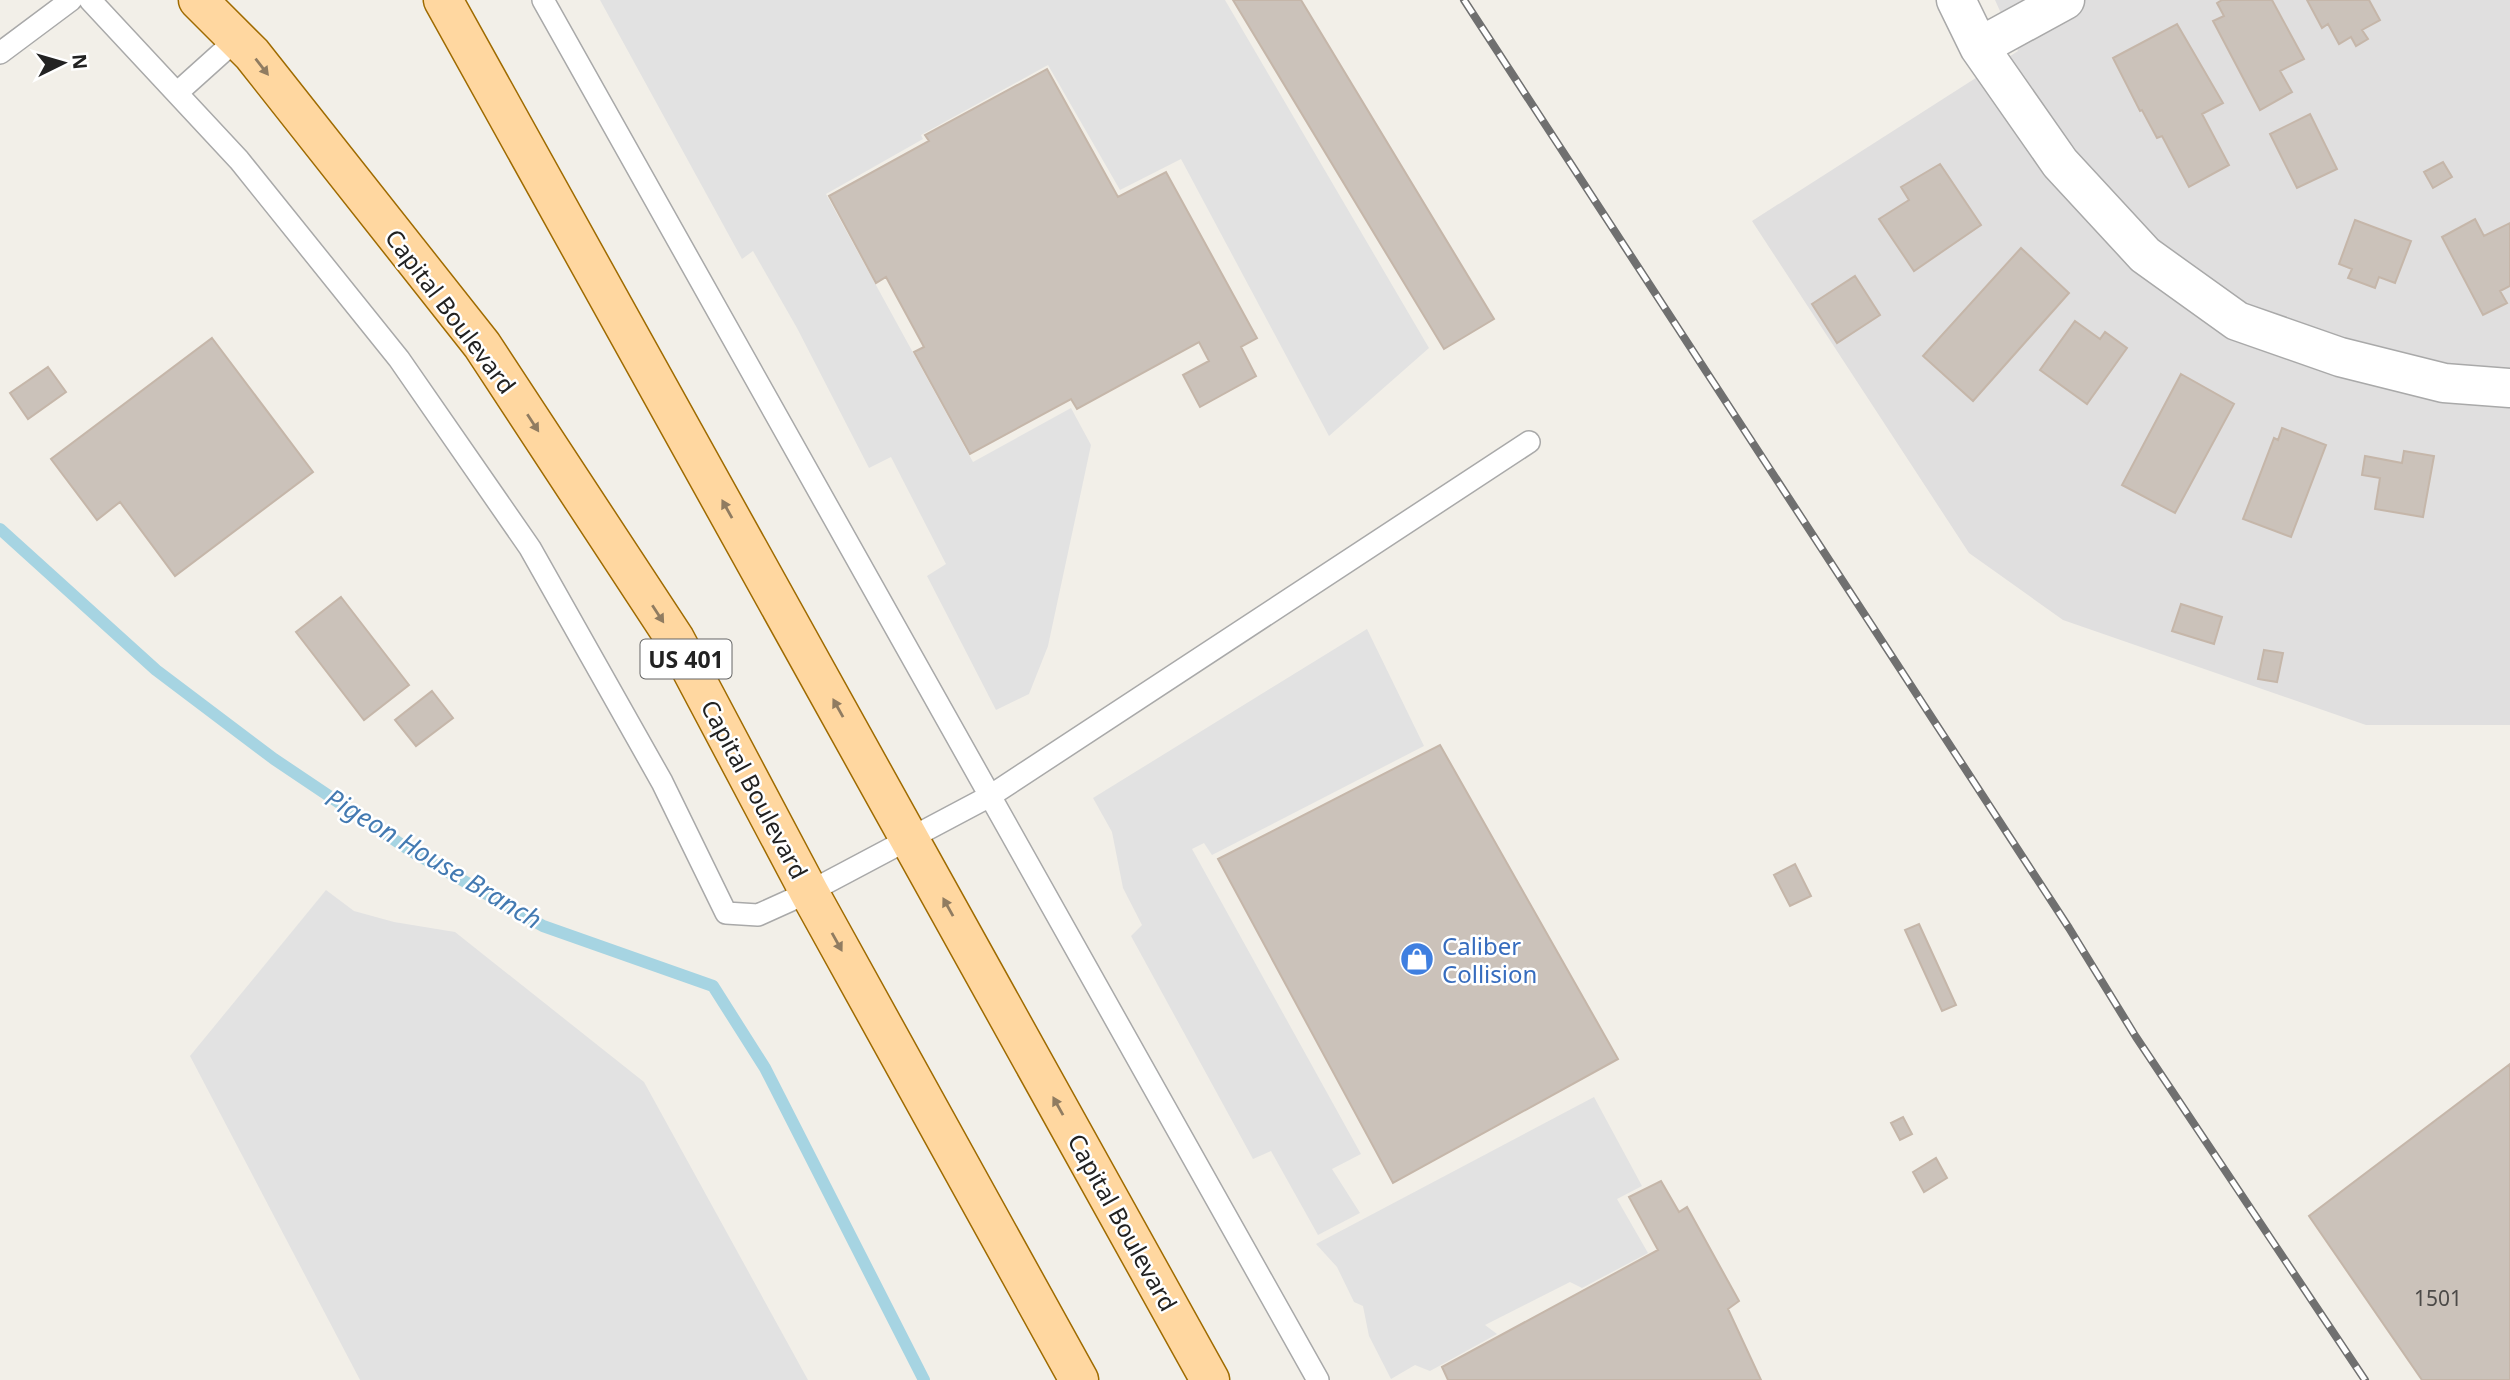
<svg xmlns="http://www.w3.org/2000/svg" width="2510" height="1380" font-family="'Noto Sans',sans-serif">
  <rect width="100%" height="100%" fill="#f2efe8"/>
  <path fill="#e0dfdf" d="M 1995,0 L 2510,0 L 2510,725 L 2366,725 L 2063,620 L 1969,553 L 1752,221 L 2018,51 Z"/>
  <path fill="#e2e2e2" d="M 600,0 L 1225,0 L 1429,348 L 1329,436 L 1181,159 L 1120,190 L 1048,65 L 921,135 L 923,139 L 826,194 L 973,462 L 1071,408 L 1091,445 L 1048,646 L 1029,694 L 996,710 L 927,576 L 946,564 L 891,457 L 869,468 L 797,328 L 753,251 L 742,259 Z
    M 1367,629 L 1424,746 L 1212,855 L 1204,843 L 1192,849 L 1361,1154 L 1332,1169 L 1360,1213 L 1318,1235 L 1271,1151 L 1253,1159 L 1131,936 L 1142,925 L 1123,888 L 1112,832 L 1093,798 Z
    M 326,890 L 354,911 L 394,922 L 455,932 L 644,1082 L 808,1380 L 360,1380 L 190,1056 Z
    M 1594,1097 L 1642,1186 L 1617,1199 L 1648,1253 L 1582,1288 L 1570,1282 L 1485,1325 L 1497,1334 L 1430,1371 L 1415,1365 L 1391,1379 L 1369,1336 L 1363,1306 L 1354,1302 L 1337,1267 L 1316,1244 Z"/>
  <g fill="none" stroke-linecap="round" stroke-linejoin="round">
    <path stroke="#a6d4e2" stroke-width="12" d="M 0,529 L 156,670 L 274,759 L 411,851 L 543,926 L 713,986 L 765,1068 L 924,1380"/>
  </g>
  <path fill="#cbc2ba" stroke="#c5b6a9" stroke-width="2" d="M 1233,0 L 1301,0 L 1494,319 L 1444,349 Z
    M 2222,0 L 2272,0 L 2304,59 L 2280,71 L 2292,92 L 2260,110 L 2213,21 L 2224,16 L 2217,3 Z
    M 2307,0 L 2369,0 L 2380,20 L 2362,30 L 2368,39 L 2356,46 L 2351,37 L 2339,44 L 2328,24 L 2322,28 Z
    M 2177,24 L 2223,103 L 2202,114 L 2229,165 L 2189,187 L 2162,136 L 2157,138 L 2142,110 L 2140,111 L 2113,58 Z
    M 1047,69 L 1118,197 L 1166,172 L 1257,338 L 1241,347 L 1256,376 L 1200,407 L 1183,375 L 1209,361 L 1199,342 L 1077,409 L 1071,399 L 970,454 L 914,352 L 924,347 L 886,277 L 876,283 L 829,196 L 929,141 L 925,135 Z
    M 2310,114 L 2337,169 L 2297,188 L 2270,134 Z
    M 2443,162 L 2452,177 L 2433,188 L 2424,172 Z
    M 1940,164 L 1981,225 L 1914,271 L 1879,219 L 1909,200 L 1901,187 Z
    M 2475,219 L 2484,236 L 2510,223 L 2510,286 L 2500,291 L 2507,303 L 2483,315 L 2442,237 Z
    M 2355,220 L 2411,241 L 2395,283 L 2379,277 L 2375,288 L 2348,278 L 2352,269 L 2339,264 Z
    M 2021,248 L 2069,293 L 1973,401 L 1923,356 Z
    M 1855,276 L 1880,315 L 1837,343 L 1812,304 Z
    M 2075,321 L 2100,339 L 2105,332 L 2127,348 L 2087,404 L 2040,370 Z
    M 212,338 L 313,472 L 175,576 L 120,502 L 97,520 L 51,459 Z
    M 48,367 L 66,392 L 28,419 L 10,393 Z
    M 2181,374 L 2234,404 L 2175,513 L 2122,485 Z
    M 2282,428 L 2326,445 L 2291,537 L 2243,519 L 2274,438 L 2278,440 Z
    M 2404,451 L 2434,456 L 2423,517 L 2375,509 L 2380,478 L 2362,475 L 2365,456 L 2402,463 Z
    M 341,597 L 409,685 L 364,720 L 296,632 Z
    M 2181,604 L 2222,617 L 2214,644 L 2172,631 Z
    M 2264,650 L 2283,653 L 2277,682 L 2258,679 Z
    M 432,691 L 453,718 L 416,746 L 395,720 Z
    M 1440,745 L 1618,1059 L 1393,1183 L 1218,859 Z
    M 1795,864 L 1811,896 L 1790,906 L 1774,875 Z
    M 1919,924 L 1956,1005 L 1942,1011 L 1905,930 Z
    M 2510,1064 L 2510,1380 L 2422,1380 L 2309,1216 Z
    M 1903,1117 L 1912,1134 L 1900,1140 L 1891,1123 Z
    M 1936,1158 L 1947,1178 L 1924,1192 L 1913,1172 Z
    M 1661,1181 L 1679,1212 L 1687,1207 L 1739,1301 L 1728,1309 L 1761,1380 L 1448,1380 L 1442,1367 L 1658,1250 L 1629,1197 Z"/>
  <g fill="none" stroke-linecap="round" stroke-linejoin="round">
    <g stroke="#a9a9a9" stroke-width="24">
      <path id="service" d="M 90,0 L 239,160 L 399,359 L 530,548 L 662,782 L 726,913 L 758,915 L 809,892 L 990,796 L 1529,442
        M 543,0 L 1318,1380
        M 0,53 L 71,0
        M 178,92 L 237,39"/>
    </g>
    <g stroke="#a9a9a9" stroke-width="41">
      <path id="minor" d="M 1956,0 L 1979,47 L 2060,163 L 2145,255 L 2237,321 L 2340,357 L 2444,383 L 2510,388
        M 1979,47 L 2065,0"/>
    </g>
    <g stroke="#9f6b00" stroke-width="41">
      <path id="primary" d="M 198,0 L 252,54 L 482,345 L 675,639 L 809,892 L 1079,1380
        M 443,0 L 1210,1380"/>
    </g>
    <use href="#service" stroke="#fff" stroke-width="21"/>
    <use href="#minor" stroke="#fff" stroke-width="38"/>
    <use href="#primary" stroke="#ffd7a0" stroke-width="38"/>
    <g stroke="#707070" stroke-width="8">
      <path id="rail" d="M 1464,0 L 2069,928 L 2136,1037 L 2365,1380"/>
    </g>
    <use href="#rail" stroke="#fff" stroke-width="5" stroke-dasharray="16" stroke-linecap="butt"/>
  </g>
  <defs><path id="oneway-solid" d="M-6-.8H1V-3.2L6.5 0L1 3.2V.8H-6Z" transform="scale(1.75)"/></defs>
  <g fill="#907c61">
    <use href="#oneway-solid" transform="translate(262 67) rotate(52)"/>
    <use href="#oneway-solid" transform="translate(533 423) rotate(57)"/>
    <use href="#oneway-solid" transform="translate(727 509) rotate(-119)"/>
    <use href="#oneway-solid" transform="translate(658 614) rotate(57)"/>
    <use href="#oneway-solid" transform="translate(838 708) rotate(-119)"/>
    <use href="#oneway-solid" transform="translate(948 907) rotate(-119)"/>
    <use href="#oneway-solid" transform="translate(837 942) rotate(61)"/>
    <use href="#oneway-solid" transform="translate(1058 1106) rotate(-119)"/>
  </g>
  <defs>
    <g id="shop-disc" transform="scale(1.75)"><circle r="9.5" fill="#3f7fe0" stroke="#fff"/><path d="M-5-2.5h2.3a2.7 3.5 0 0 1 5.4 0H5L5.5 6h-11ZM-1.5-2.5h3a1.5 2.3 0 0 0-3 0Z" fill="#fff"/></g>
  </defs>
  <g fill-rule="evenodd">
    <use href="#shop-disc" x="1417" y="959"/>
  </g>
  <g text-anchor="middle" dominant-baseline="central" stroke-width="5" stroke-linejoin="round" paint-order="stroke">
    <g font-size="21" fill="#4c4a48">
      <text x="2438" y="1298">1501</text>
    </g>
    <rect fill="#fff" stroke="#646464" stroke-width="2" x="640.5" y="639.5" width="91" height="39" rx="5"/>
    <g font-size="23" font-weight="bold" fill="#222">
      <text x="686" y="659">US 401</text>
    </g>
    <g font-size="24" fill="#222" stroke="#fff">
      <text transform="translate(451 311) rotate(53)">Capital Boulevard</text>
      <text transform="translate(755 789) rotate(62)">Capital Boulevard</text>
      <text transform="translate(1123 1222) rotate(61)">Capital Boulevard</text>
    </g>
    <g font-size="24" fill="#366cbe" stroke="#fff" text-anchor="start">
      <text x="1442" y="945">Caliber<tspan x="1442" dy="28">Collision</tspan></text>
    </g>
    <g font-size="26" font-style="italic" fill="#437ab2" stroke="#fff">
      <text transform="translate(434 858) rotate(31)">Pigeon House Branch</text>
    </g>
  </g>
  <g transform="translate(63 63) rotate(85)" stroke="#ffffff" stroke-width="5" paint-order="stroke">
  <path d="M0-5L12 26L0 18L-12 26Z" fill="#222222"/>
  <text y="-10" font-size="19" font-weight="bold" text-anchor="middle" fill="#222222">N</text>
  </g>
</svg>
